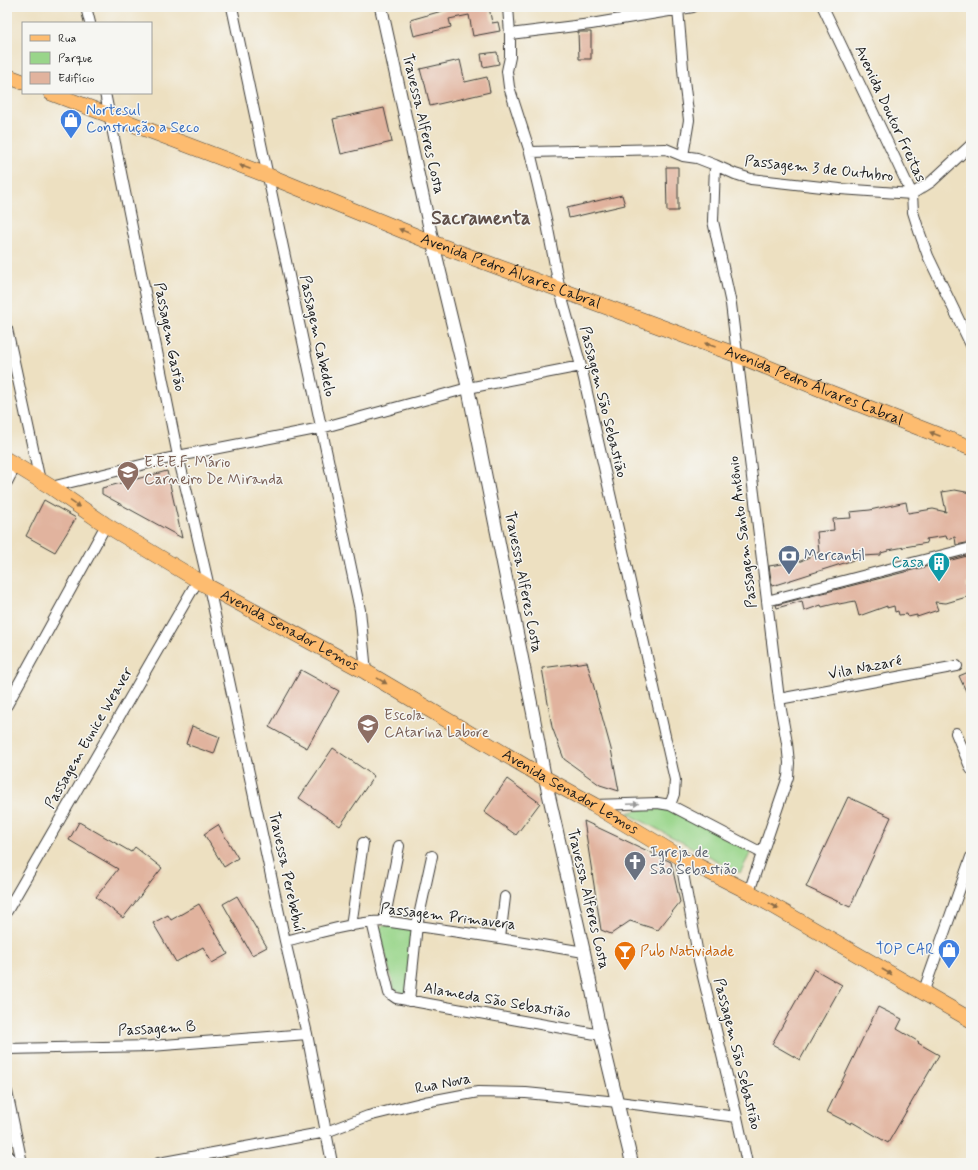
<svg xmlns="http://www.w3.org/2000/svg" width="978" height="1170" font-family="Mynerve,sans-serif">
  <rect width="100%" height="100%" fill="#f6f6f2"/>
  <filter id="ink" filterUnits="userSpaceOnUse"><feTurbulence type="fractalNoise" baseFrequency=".025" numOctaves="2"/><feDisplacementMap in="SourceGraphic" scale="8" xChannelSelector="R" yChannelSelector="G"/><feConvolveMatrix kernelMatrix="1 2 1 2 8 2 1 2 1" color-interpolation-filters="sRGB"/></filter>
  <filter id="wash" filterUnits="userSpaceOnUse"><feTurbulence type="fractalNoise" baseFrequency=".012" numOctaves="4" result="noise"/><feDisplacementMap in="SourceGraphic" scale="16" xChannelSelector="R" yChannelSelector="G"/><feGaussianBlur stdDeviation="0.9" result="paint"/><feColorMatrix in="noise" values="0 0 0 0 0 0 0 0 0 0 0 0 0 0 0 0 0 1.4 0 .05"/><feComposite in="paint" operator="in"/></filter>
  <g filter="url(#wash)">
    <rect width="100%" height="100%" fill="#ede0c1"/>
    <path fill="#99d58a" stroke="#5a7853" d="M 651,807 L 668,810 L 692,820 L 751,852 L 740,873 L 627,813 Z
      M 383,925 L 413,929 L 408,998 L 394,988 L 379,929 Z"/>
    <g id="blocks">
      <path fill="#e1b39e" d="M 456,7 L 489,7 L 492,23 L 498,22 L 500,31 L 473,36 L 469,15 L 449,19 L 451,27 L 414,36 L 410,20 Z
        M 578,32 L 591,32 L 591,59 L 579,59 Z
        M 497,52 L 499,64 L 483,67 L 481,54 Z
        M 460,60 L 465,82 L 487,77 L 490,92 L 430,106 L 424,80 L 423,80 L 420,69 Z
        M 384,108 L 392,142 L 341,154 L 333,119 Z
        M 666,167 L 678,167 L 678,211 L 667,211 Z
        M 622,195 L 625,205 L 569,218 L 567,208 Z
        M 167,471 L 182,538 L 102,494 L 102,488 Z
        M 955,490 L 971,493 L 971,542 L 956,545 L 955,537 L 947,539 L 946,536 L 926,539 L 927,543 L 888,550 L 888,551 L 881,553 L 881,555 L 862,556 L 863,557 L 772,586 L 769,566 L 801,561 L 819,552 L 817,532 L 834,530 L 833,519 L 851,518 L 850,512 L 870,510 L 906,502 L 908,513 L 933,509 L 946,512 L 942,492 Z
        M 44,500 L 76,518 L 55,552 L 26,536 Z
        M 971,555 L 971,583 L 966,584 L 970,596 L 946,603 L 935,602 L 938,610 L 917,617 L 917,615 L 908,617 L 907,614 L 899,615 L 898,611 L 895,612 L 894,606 L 887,608 L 887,606 L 859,616 L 855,601 L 839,604 L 838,603 L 822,607 L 821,605 L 804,611 L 802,601 L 777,608 L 776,605 Z
        M 587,662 L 611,749 L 619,791 L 600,785 L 564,759 L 552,727 L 542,668 Z
        M 301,670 L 339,691 L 307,748 L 269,727 Z
        M 971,671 L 971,702 L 959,676 Z
        M 192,726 L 220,737 L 214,754 L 186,744 Z
        M 333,748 L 374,776 L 340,826 L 299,798 Z
        M 507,779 L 540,803 L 516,835 L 484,812 Z
        M 848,797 L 891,817 L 850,907 L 806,887 Z
        M 584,821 L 671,862 L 680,902 L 658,930 L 630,921 L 611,934 L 601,930 Z
        M 79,822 L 131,852 L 135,847 L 162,868 L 123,918 L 96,897 L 118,869 L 69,840 Z
        M 218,825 L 238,858 L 224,867 L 204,834 Z
        M 237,896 L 267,947 L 252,955 L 223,904 Z
        M 199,904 L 228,954 L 212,963 L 203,947 L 176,962 L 153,923 L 168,915 L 171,920 Z
        M 814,969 L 842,985 L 800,1060 L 772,1044 Z
        M 878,1007 L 902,1019 L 897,1029 L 919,1042 L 918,1043 L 939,1055 L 888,1143 L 852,1122 L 851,1124 L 827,1112 Z"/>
    </g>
  </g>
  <g filter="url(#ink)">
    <use href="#blocks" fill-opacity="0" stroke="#3b3935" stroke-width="1"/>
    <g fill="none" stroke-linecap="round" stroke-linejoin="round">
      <g stroke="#3b3935" stroke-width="12">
        <path id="minor" d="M 86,7 L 90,23
          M 232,7 L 360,610 L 366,672
          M 508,7 L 510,34 L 510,57 L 507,71 L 509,87 L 530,152 L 546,219 L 560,291 L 581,366 L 675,780 L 674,794 L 670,805
          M 823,7 L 912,194 L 913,212 L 919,231 L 928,256 L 971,345
          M 678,9 L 684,80 L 689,120 L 683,156
          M 510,34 L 591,24 L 693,7
          M 105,93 L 178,456 L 192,513 L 209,587 L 285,941 L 307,1034 L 332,1163
          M 530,152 L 666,149 L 683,156 L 697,158 L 715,165 L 735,174 L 751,179 L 840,189 L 912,194 L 931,182 L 971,145
          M 715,165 L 713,221 L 731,304 L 767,601 L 779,699 L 787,743 L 789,763 L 788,777 L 749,892
          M 7,329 L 40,481
          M 7,482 L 16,465
          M 51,487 L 178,456 L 321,428 L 468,388 L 581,366
          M 767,601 L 908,564 L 971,548
          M 779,699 L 957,666
          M 7,705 L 106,525
          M 956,733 L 971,769
          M 594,805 L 658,803 L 670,805 L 762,853
          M 680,857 L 699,960 L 737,1117 L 747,1163
          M 7,911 L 198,580
          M 384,921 L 399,846
          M 372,922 L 389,993 L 396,998 L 601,1035
          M 351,926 L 363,843
          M 500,938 L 505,897
          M 285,941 C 318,933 351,923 384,921 L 500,938 L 584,952
          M 923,993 L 971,857
          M 409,1001 L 417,925 L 432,856
          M 7,1049 L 151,1046 L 307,1034
          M 7,1092 L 22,1163
          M 7,1154 L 14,1163
          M 159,1163 L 326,1132 L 368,1116 L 425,1102 L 478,1092 L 526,1093 L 618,1102 L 737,1117"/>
      </g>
      <g stroke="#3b3935" stroke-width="14">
        <path id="tertiary" d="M 381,7 L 433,243 L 468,388 L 533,713 L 545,778 L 584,952 L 601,1035 L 632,1163"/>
      </g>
      <g stroke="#3b3935" stroke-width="16">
        <g id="primary">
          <path d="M 7,76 L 23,82"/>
          <path id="s1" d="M 51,93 L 269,176 L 433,243 L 737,355 L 823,390 L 971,448"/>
          <path id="s2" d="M 7,460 L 51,487 L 106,525 L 209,587 L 366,672 L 545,778 L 594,805 L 680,857 L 749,892 L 971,1020"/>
        </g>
      </g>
      <use href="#minor" stroke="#fff" stroke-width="10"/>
      <use href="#tertiary" stroke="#fff" stroke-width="12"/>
      <use href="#primary" stroke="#fdbc70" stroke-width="15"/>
    </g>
    <defs><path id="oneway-solid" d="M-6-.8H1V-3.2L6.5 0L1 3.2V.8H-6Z"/></defs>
    <g fill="#8c6c46">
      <use href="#oneway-solid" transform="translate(245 167) rotate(-159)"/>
      <use href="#oneway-solid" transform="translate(404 231) rotate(-158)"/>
      <use href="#oneway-solid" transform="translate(710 345) rotate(-160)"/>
      <use href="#oneway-solid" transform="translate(935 434) rotate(-159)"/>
      <use href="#oneway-solid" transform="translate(75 504) rotate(34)"/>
      <use href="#oneway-solid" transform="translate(382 681) rotate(31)"/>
      <use href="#oneway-solid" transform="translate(774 906) rotate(30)"/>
      <use href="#oneway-solid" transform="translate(887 972) rotate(30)"/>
    </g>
    <use fill="#999" href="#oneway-solid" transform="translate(633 804) rotate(-2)"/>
  </g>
  <defs>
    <g id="shop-pin" transform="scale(1.15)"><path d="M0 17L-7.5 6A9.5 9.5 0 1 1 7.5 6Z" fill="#3f7fe0" stroke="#f6f6f2"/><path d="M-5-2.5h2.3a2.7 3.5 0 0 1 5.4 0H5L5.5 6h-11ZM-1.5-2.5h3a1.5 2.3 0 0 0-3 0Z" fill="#fff"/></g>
    <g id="school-pin" transform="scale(1.15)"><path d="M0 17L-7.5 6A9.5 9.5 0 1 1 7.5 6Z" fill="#8d6e63" stroke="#f6f6f2"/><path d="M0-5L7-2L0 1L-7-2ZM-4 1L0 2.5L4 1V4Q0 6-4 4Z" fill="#fff"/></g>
    <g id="bank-pin" transform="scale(1.15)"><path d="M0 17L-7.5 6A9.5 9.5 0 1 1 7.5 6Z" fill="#5c6f8a" stroke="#f6f6f2"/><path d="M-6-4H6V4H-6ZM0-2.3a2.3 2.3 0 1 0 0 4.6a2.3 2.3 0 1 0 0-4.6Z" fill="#fff"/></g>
    <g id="building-pin" transform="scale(1.15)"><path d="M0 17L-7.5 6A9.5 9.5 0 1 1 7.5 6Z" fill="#0f9aa8" stroke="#f6f6f2"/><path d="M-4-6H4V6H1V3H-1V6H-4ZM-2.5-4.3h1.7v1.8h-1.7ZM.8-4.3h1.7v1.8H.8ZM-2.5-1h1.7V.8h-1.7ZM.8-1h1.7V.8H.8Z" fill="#fff"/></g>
    <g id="church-pin" transform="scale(1.15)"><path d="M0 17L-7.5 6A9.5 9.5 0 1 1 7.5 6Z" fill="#6b7280" stroke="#f6f6f2"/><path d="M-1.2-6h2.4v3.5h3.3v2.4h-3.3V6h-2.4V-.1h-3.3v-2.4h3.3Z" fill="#fff"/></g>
    <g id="bar-pin" transform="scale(1.15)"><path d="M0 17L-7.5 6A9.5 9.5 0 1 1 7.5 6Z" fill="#e8710a" stroke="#f6f6f2"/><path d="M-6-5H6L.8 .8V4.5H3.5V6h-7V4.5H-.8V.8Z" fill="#fff"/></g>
  </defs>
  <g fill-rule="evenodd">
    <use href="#shop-pin" x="71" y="120"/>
    <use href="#school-pin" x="128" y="472"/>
    <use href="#bank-pin" x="789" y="556"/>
    <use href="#building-pin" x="939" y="563"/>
    <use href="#school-pin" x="368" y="725"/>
    <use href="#church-pin" x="635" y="862"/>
    <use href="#shop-pin" x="949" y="950"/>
    <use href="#bar-pin" x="625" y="952"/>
  </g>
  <g text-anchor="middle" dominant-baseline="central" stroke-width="3" stroke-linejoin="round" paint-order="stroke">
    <g font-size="15" fill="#366cbe" stroke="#f6f6f2" text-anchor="start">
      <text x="86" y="111">Nortesul<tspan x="86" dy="17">Construção a Seco</tspan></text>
      <text x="934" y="950" text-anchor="end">TOP CAR</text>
    </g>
    <g font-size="15" fill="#1c1c1c" stroke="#f6f6f2">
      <text transform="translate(890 114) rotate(65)">Avenida Doutor Freitas</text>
      <text transform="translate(423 124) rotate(77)">Travessa Alferes Costa</text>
      <text transform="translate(819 169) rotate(6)">Passagem 3 de Outubro</text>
      <text stroke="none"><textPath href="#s1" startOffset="493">Avenida Pedro Álvares Cabral</textPath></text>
      <text transform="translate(317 336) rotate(78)">Passagem Cabedelo</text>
      <text transform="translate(169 337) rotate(79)">Passagem Gastão</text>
      <text stroke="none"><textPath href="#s1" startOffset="817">Avenida Pedro Álvares Cabral</textPath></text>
      <text transform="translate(603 402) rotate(76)">Passagem São Sebastião</text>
      <text transform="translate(743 532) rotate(-97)">Passagem Santo Antônio</text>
      <text transform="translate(523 582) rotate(79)">Travessa Alferes Costa</text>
      <text stroke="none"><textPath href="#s2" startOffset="330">Avenida Senador Lemos</textPath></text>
      <text transform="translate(865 668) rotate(-11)">Vila Nazaré</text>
      <text transform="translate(89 738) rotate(-60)">Passagem Eunice Weaver</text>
      <text stroke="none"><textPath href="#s2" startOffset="654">Avenida Senador Lemos</textPath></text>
      <text transform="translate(286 872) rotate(78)">Travessa Perebebuí</text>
      <text transform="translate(588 899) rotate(77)">Travessa Alferes Costa</text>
      <text transform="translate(448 917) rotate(7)">Passagem Primavera</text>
      <text transform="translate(497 1001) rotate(10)">Alameda São Sebastião</text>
      <text transform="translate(157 1029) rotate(-3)">Passagem B</text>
      <text transform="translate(737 1054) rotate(76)">Passagem São Sebastião</text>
      <text transform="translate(443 1084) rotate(-11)">Rua Nova</text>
    </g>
    <g font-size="15" fill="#785e54" stroke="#f6f6f2" text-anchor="start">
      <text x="144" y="463">E.E.E.F. Mário<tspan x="144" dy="17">Carneiro De Miranda</tspan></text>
      <text x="384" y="716">Escola<tspan x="384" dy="17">CAtarina Labore</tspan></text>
    </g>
    <g font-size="15" fill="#4e5e75" stroke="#f6f6f2" text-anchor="start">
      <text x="804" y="556">Mercantil</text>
    </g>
    <g font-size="15" fill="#0d838f" stroke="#f6f6f2" text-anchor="end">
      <text x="924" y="563">Casa</text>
    </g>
    <g font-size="15" fill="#5b616d" stroke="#f6f6f2" text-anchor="start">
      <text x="650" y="853">Igreja de<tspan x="650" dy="17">São Sebastião</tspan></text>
    </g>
    <g font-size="15" fill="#c56008" stroke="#f6f6f2" text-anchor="start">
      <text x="640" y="952">Pub Natividade</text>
    </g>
    <g font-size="19" font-weight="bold" fill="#61514a" stroke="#f6f6f2">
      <text x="481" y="218">Sacramenta</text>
    </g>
  </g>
  <rect width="978" height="1170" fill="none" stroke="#f6f6f2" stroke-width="24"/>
  <rect x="22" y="22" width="130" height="72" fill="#f6f6f2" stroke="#9f9f9c"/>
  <rect x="30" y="35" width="20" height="6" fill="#fdbc70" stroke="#9f9f9c"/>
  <text x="58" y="42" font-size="12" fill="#1c1c1c">Rua</text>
  <rect x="30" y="52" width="20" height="12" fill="#99d58a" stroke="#9f9f9c"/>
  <text x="58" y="62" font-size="12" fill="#1c1c1c">Parque</text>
  <rect x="30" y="72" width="20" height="12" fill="#e1b39e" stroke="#9f9f9c"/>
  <text x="58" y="82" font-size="12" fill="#1c1c1c">Edifício</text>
</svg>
